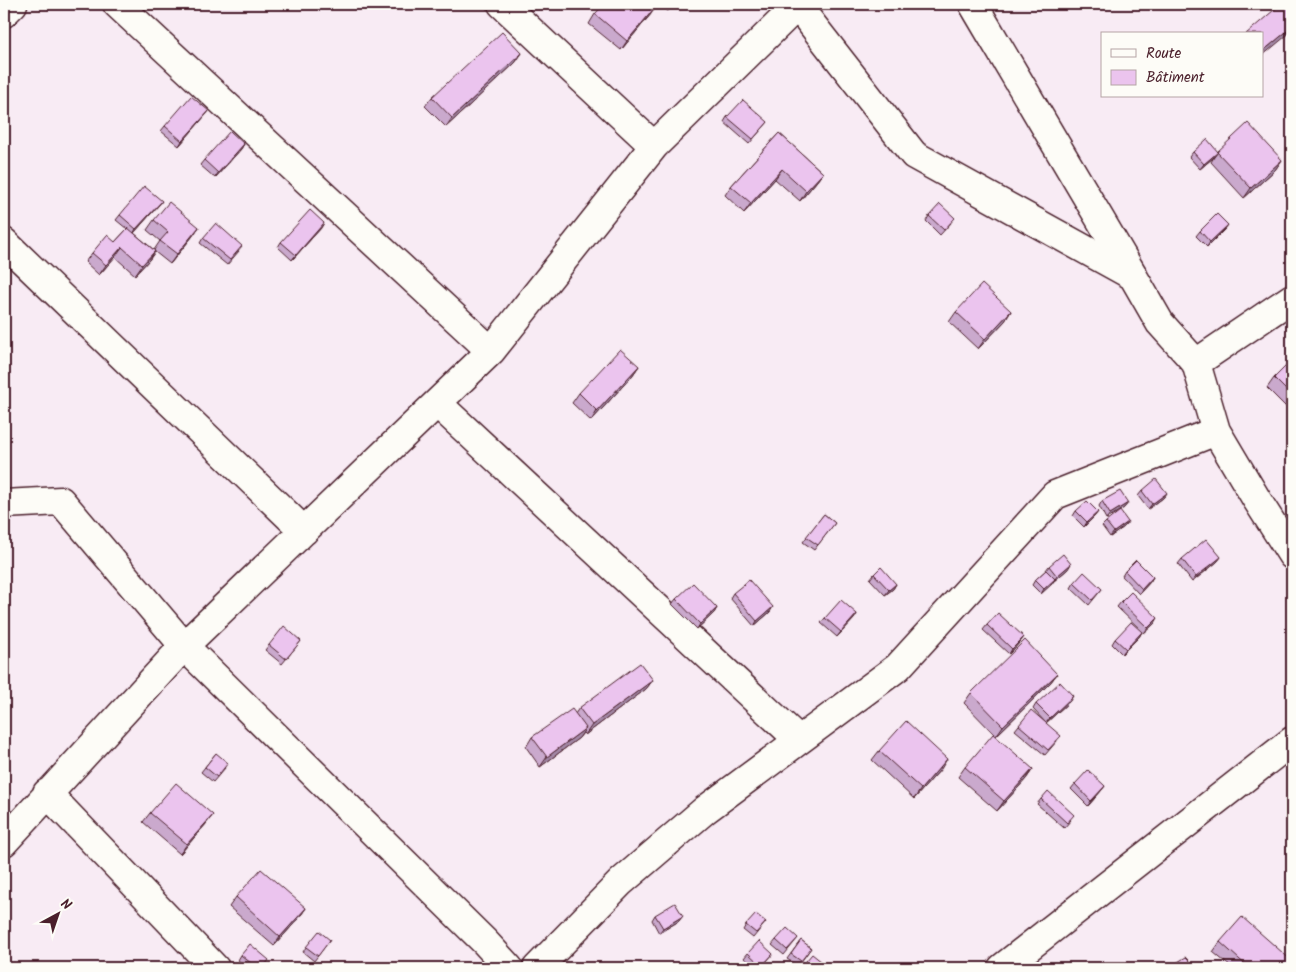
<svg xmlns="http://www.w3.org/2000/svg" width="1296" height="972" font-family="Kalam,sans-serif">
  <rect width="100%" height="100%" fill="#f8ebf4"/>
  <filter id="ink" filterUnits="userSpaceOnUse"><feTurbulence type="fractalNoise" baseFrequency=".02" numOctaves="2"/><feDisplacementMap in="SourceGraphic" scale="10" xChannelSelector="R" yChannelSelector="G"/><feConvolveMatrix kernelMatrix="1 2 1 2 8 2 1 2 1" color-interpolation-filters="sRGB"/></filter>
  <g filter="url(#ink)">
    <g fill="none" stroke-linecap="round" stroke-linejoin="round">
      <g stroke="#4a1f2b" stroke-width="31">
        <path id="minor" d="M 117,4 L 491,351
          M 502,4 L 654,146
          M 796,4 L 914,155 L 1133,276 L 1160,323 L 1196,363 L 1216,431 L 1257,500 L 1292,555
          M 973,4 L 1133,275
          M 4,13 L 13,4
          M 4,242 L 304,531
          M 1196,363 L 1292,298
          M 437,403 L 799,740
          M 4,504 L 61,501 L 184,646 L 485,942 L 509,968
          M 47,793 L 215,968
          M 4,842 L 184,646 L 491,351 L 654,146 L 799,4
          M 537,968 L 621,882 L 705,810 L 898,667 L 1055,495 L 1216,431
          M 1002,968 L 1292,741"/>
      </g>
      <use href="#minor" stroke="#fdfcf7" stroke-width="28"/>
    </g>
    <path fill="#caa9cd" stroke="#4a1f2b" d="M 659,4 L 674,4 L 668,11 Z
      M 595,14 L 651,14 L 621,50 L 589,24 Z
      M 522,53 L 515,63 L 446,127 L 425,106 L 432,97 Z
      M 209,111 L 179,146 L 161,131 L 165,126 Z
      M 727,117 L 768,122 L 749,144 L 724,122 Z
      M 779,133 L 823,173 L 816,182 L 800,201 L 775,179 L 744,213 L 725,195 L 731,186 Z
      M 244,144 L 241,149 L 215,178 L 200,165 L 204,160 Z
      M 1193,152 L 1218,152 L 1282,160 L 1275,170 L 1244,198 L 1211,162 L 1214,157 L 1200,169 L 1189,157 Z
      M 162,201 L 134,233 L 154,250 L 160,241 L 147,230 L 154,220 L 199,227 L 192,237 L 170,264 L 155,252 L 149,260 L 135,275 L 115,257 L 99,275 L 85,262 L 92,253 L 115,242 L 127,229 L 116,220 L 120,215 Z
      M 929,216 L 951,223 L 940,235 L 926,221 Z
      M 1228,225 L 1224,230 L 1207,247 L 1196,236 L 1200,231 Z
      M 321,228 L 292,260 L 278,247 L 281,242 Z
      M 203,238 L 239,251 L 227,265 L 200,243 Z
      M 1011,311 L 1005,321 L 978,349 L 949,322 L 956,312 Z
      M 1292,360 L 1292,402 L 1287,408 L 1267,388 L 1274,378 Z
      M 639,366 L 632,376 L 591,421 L 572,403 L 579,393 Z
      M 1142,491 L 1167,493 L 1163,498 L 1148,509 L 1138,496 Z
      M 1102,501 L 1128,503 L 1124,508 L 1106,519 L 1099,506 Z
      M 1076,511 L 1098,512 L 1094,517 L 1084,527 L 1073,516 Z
      M 824,514 L 835,523 L 814,550 L 803,542 Z
      M 1106,522 L 1128,522 L 1124,527 L 1110,537 L 1102,526 Z
      M 1221,557 L 1217,562 L 1192,582 L 1178,564 L 1182,559 Z
      M 1049,566 L 1068,569 L 1054,581 L 1041,594 L 1032,585 L 1035,580 L 1046,570 Z
      M 1125,571 L 1153,577 L 1150,582 L 1139,594 L 1122,576 Z
      M 874,574 L 896,584 L 893,589 L 885,595 L 870,579 Z
      M 1074,583 L 1102,589 L 1089,605 L 1071,588 Z
      M 733,593 L 770,612 L 754,626 L 730,598 Z
      M 676,599 L 717,608 L 714,613 L 697,629 L 672,604 Z
      M 1121,602 L 1155,623 L 1144,633 L 1117,607 Z
      M 857,614 L 854,619 L 837,637 L 821,623 L 825,618 Z
      M 987,625 L 1024,637 L 1020,642 L 1009,654 L 983,630 Z
      M 1142,632 L 1139,637 L 1122,654 L 1112,644 L 1115,639 Z
      M 301,641 L 282,664 L 265,650 L 269,645 Z
      M 1057,674 L 1050,683 L 996,736 L 964,703 L 971,693 Z
      M 653,680 L 646,689 L 585,735 L 583,733 L 579,738 L 540,767 L 526,747 L 532,737 L 575,714 L 579,708 Z
      M 1070,701 L 1046,723 L 1057,741 L 1045,755 L 1015,730 L 1019,725 L 1045,722 L 1033,709 L 1036,704 Z
      M 879,751 L 941,769 L 914,799 L 872,760 Z
      M 216,753 L 225,768 L 213,782 L 201,772 Z
      M 965,767 L 1033,769 L 1026,779 L 997,811 L 958,777 Z
      M 1075,784 L 1105,786 L 1101,791 L 1088,806 L 1071,789 Z
      M 1041,799 L 1071,820 L 1064,828 L 1037,804 Z
      M 150,813 L 206,824 L 180,854 L 143,822 Z
      M 236,897 L 306,908 L 299,918 L 274,946 L 229,907 Z
      M 655,915 L 679,921 L 659,933 L 652,920 Z
      M 766,922 L 753,938 L 743,930 L 746,925 Z
      M 798,938 L 784,955 L 772,945 L 776,940 Z
      M 330,940 L 314,961 L 303,952 L 306,947 Z
      M 801,940 L 811,948 L 798,966 L 787,959 Z
      M 1220,942 L 1292,964 L 1289,968 L 1232,968 L 1213,952 Z
      M 748,953 L 773,954 L 761,968 L 755,968 L 744,958 Z
      M 241,955 L 263,968 L 247,968 L 238,960 Z"/>
    <path fill="#a489a7" stroke="#4a1f2b" d="M 658,4 L 651,14 L 621,50 L 627,41 Z
      M 1292,27 L 1292,31 L 1262,56 L 1262,52 Z
      M 522,53 L 515,63 L 446,127 L 452,118 Z
      M 209,111 L 205,116 L 179,146 L 182,141 Z
      M 244,144 L 241,149 L 215,178 L 218,173 Z
      M 1218,152 L 1214,157 L 1200,169 L 1204,164 Z
      M 1282,160 L 1275,170 L 1244,198 L 1251,188 Z
      M 782,169 L 775,179 L 744,213 L 751,203 Z
      M 823,173 L 816,182 L 800,201 L 806,191 Z
      M 162,201 L 158,206 L 133,234 L 136,229 Z
      M 324,223 L 321,228 L 292,260 L 296,255 Z
      M 1228,225 L 1224,230 L 1207,247 L 1210,242 Z
      M 199,227 L 192,237 L 170,264 L 177,254 Z
      M 122,247 L 115,257 L 99,275 L 106,265 Z
      M 155,251 L 149,260 L 135,275 L 142,265 Z
      M 1011,311 L 1005,321 L 978,349 L 985,339 Z
      M 639,366 L 632,376 L 591,421 L 597,411 Z
      M 1167,493 L 1163,498 L 1148,509 L 1152,504 Z
      M 1128,503 L 1124,508 L 1106,519 L 1110,514 Z
      M 1098,512 L 1094,517 L 1084,527 L 1087,522 Z
      M 1128,522 L 1124,527 L 1110,537 L 1114,532 Z
      M 1221,557 L 1217,562 L 1192,582 L 1196,577 Z
      M 1071,564 L 1068,569 L 1054,581 L 1057,576 Z
      M 1153,577 L 1150,582 L 1139,594 L 1142,589 Z
      M 1055,579 L 1052,584 L 1041,594 L 1044,589 Z
      M 896,584 L 893,589 L 885,595 L 889,590 Z
      M 773,607 L 770,612 L 754,626 L 757,621 Z
      M 717,608 L 714,613 L 697,629 L 700,624 Z
      M 857,614 L 854,619 L 837,637 L 841,632 Z
      M 1158,618 L 1155,623 L 1144,633 L 1148,628 Z
      M 1142,632 L 1139,637 L 1122,654 L 1126,649 Z
      M 1024,637 L 1020,642 L 1009,654 L 1012,649 Z
      M 1057,674 L 1050,683 L 996,736 L 1003,726 Z
      M 653,680 L 646,689 L 585,735 L 592,725 Z
      M 1073,696 L 1070,701 L 1046,723 L 1050,718 Z
      M 586,728 L 579,738 L 540,767 L 547,757 Z
      M 947,759 L 941,769 L 914,799 L 921,789 Z
      M 1033,769 L 1026,779 L 997,811 L 1004,801 Z
      M 1105,786 L 1101,791 L 1088,806 L 1091,801 Z
      M 213,815 L 206,824 L 180,854 L 187,844 Z
      M 306,908 L 299,918 L 274,946 L 280,937 Z
      M 683,916 L 679,921 L 659,933 L 663,928 Z"/>
    <path fill="#ebc4ee" stroke="#4a1f2b" d="M 604,4 L 658,4 L 627,41 L 595,14 Z
      M 1281,4 L 1292,4 L 1292,27 L 1262,52 L 1262,34 L 1246,34 Z
      M 502,32 L 522,53 L 452,118 L 432,97 Z
      M 191,96 L 209,111 L 182,141 L 165,126 Z
      M 743,100 L 768,122 L 753,139 L 727,117 Z
      M 1248,123 L 1282,160 L 1251,188 L 1217,152 Z
      M 230,131 L 244,144 L 218,173 L 204,160 Z
      M 779,133 L 823,173 L 806,191 L 782,169 L 751,203 L 731,186 Z
      M 1207,139 L 1218,152 L 1204,164 L 1193,152 Z
      M 144,186 L 162,201 L 136,229 L 120,215 Z
      M 169,202 L 199,227 L 177,254 L 160,241 L 168,232 L 154,220 Z
      M 940,204 L 955,218 L 944,230 L 929,216 Z
      M 310,210 L 324,223 L 296,255 L 281,242 Z
      M 1217,214 L 1228,225 L 1210,242 L 1200,231 Z
      M 216,223 L 242,246 L 230,260 L 203,238 Z
      M 128,228 L 155,251 L 142,265 L 122,247 L 106,265 L 92,253 L 107,235 L 115,242 Z
      M 982,284 L 1011,311 L 985,339 L 956,312 Z
      M 620,349 L 639,366 L 597,411 L 579,393 Z
      M 1292,360 L 1292,396 L 1274,378 Z
      M 1156,479 L 1167,493 L 1152,504 L 1142,491 Z
      M 1120,491 L 1128,503 L 1110,514 L 1102,501 Z
      M 1087,501 L 1098,512 L 1087,522 L 1076,511 Z
      M 1120,511 L 1128,522 L 1114,532 L 1106,522 Z
      M 824,514 L 835,523 L 818,545 L 806,537 Z
      M 1206,539 L 1221,557 L 1196,577 L 1182,559 Z
      M 1063,554 L 1071,564 L 1057,576 L 1049,566 Z
      M 1136,560 L 1153,577 L 1142,589 L 1125,571 Z
      M 881,567 L 896,584 L 889,590 L 874,574 Z
      M 1046,570 L 1055,579 L 1044,589 L 1035,580 Z
      M 1084,572 L 1102,589 L 1092,600 L 1074,583 Z
      M 749,580 L 773,607 L 757,621 L 733,593 Z
      M 693,583 L 717,608 L 700,624 L 676,599 Z
      M 1131,592 L 1158,618 L 1148,628 L 1121,602 Z
      M 841,600 L 857,614 L 841,632 L 825,618 Z
      M 998,613 L 1024,637 L 1012,649 L 987,625 Z
      M 1131,622 L 1142,632 L 1126,649 L 1115,639 Z
      M 284,626 L 301,641 L 286,659 L 269,645 Z
      M 1025,640 L 1057,674 L 1003,726 L 971,693 Z
      M 640,663 L 653,680 L 592,725 L 579,708 Z
      M 1060,682 L 1073,696 L 1050,718 L 1036,704 Z
      M 572,709 L 586,728 L 547,757 L 532,737 Z
      M 1031,710 L 1061,736 L 1048,750 L 1019,725 Z
      M 906,721 L 947,759 L 921,789 L 879,751 Z
      M 993,734 L 1033,769 L 1004,801 L 965,767 Z
      M 216,753 L 228,763 L 217,777 L 205,767 Z
      M 1088,770 L 1105,786 L 1091,801 L 1075,784 Z
      M 176,783 L 213,815 L 187,844 L 150,813 Z
      M 1048,791 L 1074,815 L 1067,823 L 1041,799 Z
      M 261,869 L 306,908 L 280,937 L 236,897 Z
      M 675,903 L 683,916 L 663,928 L 655,915 Z
      M 756,914 L 766,922 L 756,933 L 746,925 Z
      M 1242,917 L 1292,961 L 1292,963 L 1288,968 L 1249,968 L 1220,942 Z
      M 787,928 L 798,938 L 787,950 L 776,940 Z
      M 319,931 L 330,940 L 318,956 L 306,947 Z
      M 801,940 L 811,948 L 801,961 L 791,954 Z
      M 759,941 L 773,954 L 762,966 L 748,953 Z
      M 250,944 L 269,960 L 263,968 L 257,968 L 241,955 Z
      M 812,954 L 822,962 L 817,968 L 803,968 L 801,967 Z
      M 1186,957 L 1197,968 L 1168,968 Z"/>
  </g>
  <rect width="1296" height="972" fill="none" stroke="#fdfcf7" stroke-width="20"/>
  <rect x="10" y="10" width="1276" height="952" fill="none" stroke="#4a1f2b" stroke-width="2" filter="url(#ink)"/>
  <rect x="1101" y="32" width="162" height="65" fill="#fdfcf7" stroke="#b5a4a5"/>
  <rect x="1111" y="49" width="25" height="8" fill="#fdfcf7" stroke="#b5a4a5"/>
  <text x="1146" y="58" font-size="15" fill="#4a1f2b">Route</text>
  <rect x="1111" y="70" width="25" height="15" fill="#ebc4ee" stroke="#b5a4a5"/>
  <text x="1146" y="82" font-size="15" fill="#4a1f2b">Bâtiment</text>
  <g transform="translate(58 914) rotate(40)" stroke="#fdfcf7" stroke-width="4" paint-order="stroke">
  <path d="M0-4L9 19L0 12L-9 19Z" fill="#4a1f2b"/>
  <text y="-8" font-size="14" font-weight="bold" text-anchor="middle" fill="#4a1f2b">N</text>
  </g>
</svg>
